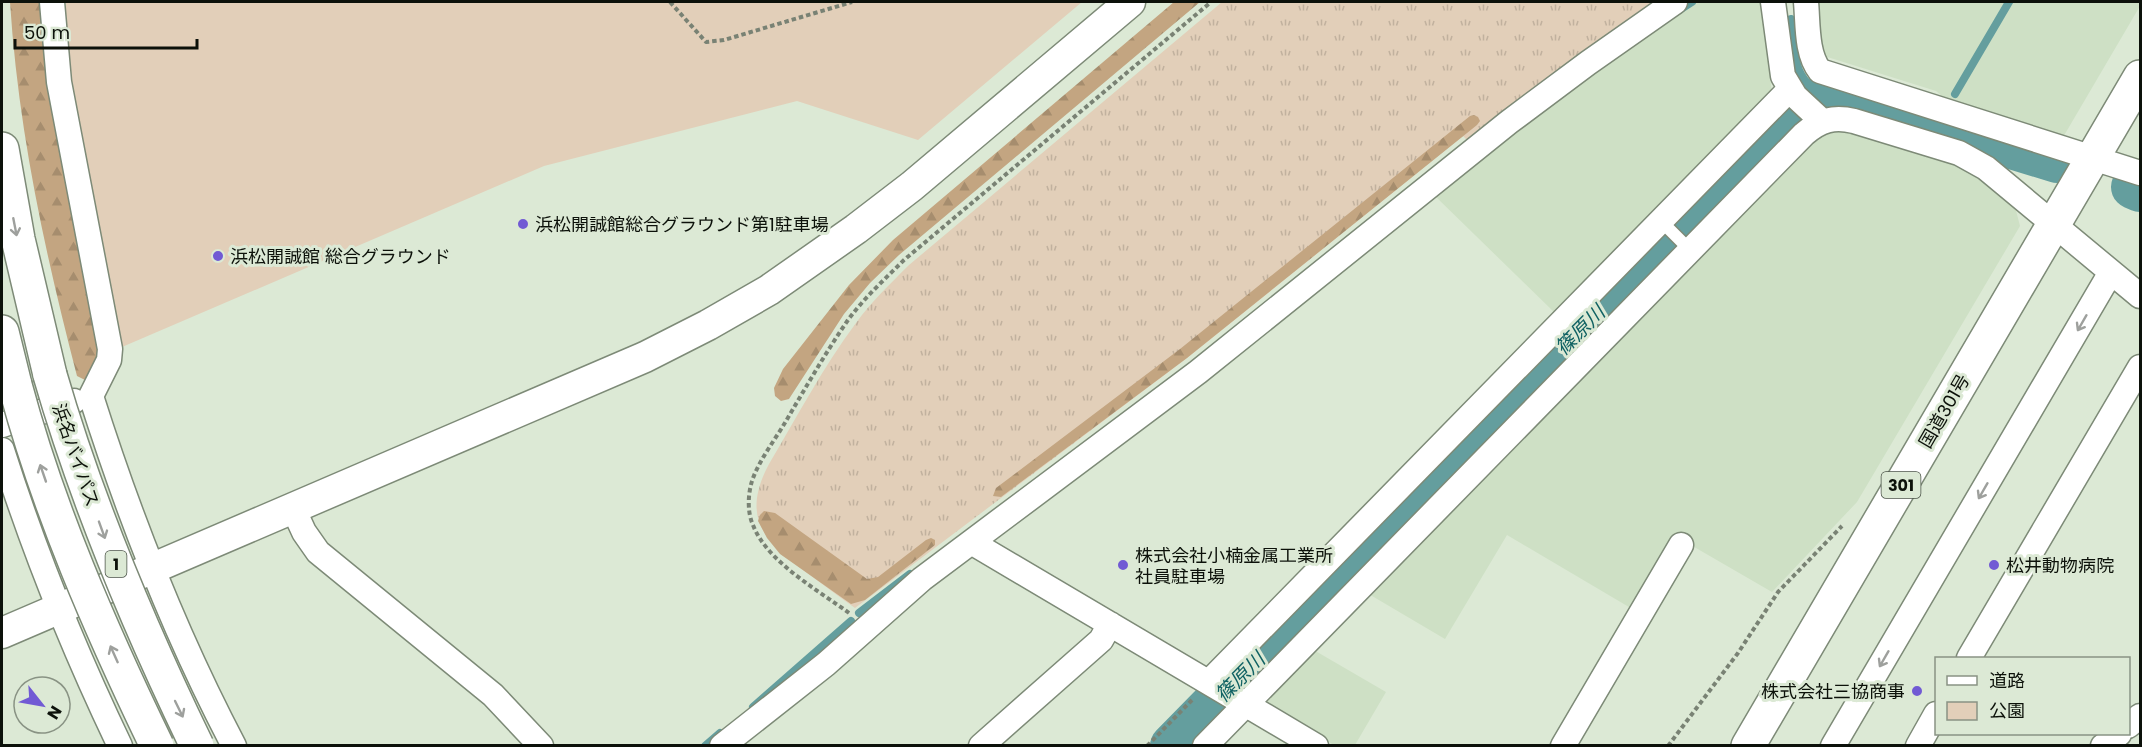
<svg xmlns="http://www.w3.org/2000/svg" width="2142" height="747" font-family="Poppins,'Noto Sans JP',sans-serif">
  <defs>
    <pattern id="grass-tufts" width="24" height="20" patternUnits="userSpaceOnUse" patternTransform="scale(1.5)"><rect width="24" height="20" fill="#e2cfb9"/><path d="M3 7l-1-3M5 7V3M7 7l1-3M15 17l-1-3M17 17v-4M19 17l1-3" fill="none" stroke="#c1b19e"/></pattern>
    <pattern id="forest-firs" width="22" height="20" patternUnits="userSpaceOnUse" patternTransform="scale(1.5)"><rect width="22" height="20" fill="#c3a581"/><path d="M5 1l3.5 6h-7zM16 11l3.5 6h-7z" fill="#a68d6e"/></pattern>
  </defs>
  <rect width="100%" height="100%" fill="#dce9d5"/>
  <path fill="#cee0c5" d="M 1695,2 L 1762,2 L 1772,94 L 1556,314 L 1435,196 L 1516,131 L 1594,71 Z
    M 1815,2 L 2140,2 L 2140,6 L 2062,139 L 1954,106 L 1936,91 L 1821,55 Z
    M 1835,124 L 1969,166 L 2014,203 L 2020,226 L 1857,502 L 1772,592 L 1677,537 L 1634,610 L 1507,535 L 1445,639 L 1367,593 L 1822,128 Z
    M 1312,649 L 1386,692 L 1355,745 L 1334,745 L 1265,705 L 1264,698 Z"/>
  <path fill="url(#grass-tufts)" d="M 1222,2 L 1662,2 L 1471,144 L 1463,136 L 1187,358 L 855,608 C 838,596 822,584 806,572 C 763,541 741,517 769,464 C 797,417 823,367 856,323 C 871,302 890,284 909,265 Z"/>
  <path fill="url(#forest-firs)" d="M 10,2 L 41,2 L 99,340 L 98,357 L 85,380 L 77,376 C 45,253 18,129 10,2 Z
    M 1174,2 L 1200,2 L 899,255 L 870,283 L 844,314 L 789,399 L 781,401 L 775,396 L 774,388 L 783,369 L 849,285 L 893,240 Z
    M 1474,115 L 1478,117 L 1480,121 L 1477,125 L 1187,358 L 1001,497 L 993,496 L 996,488 L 1180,349 L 1470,116 Z
    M 764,511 L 775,513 L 867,579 L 878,577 L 926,540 L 931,538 L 935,540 L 935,545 L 865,600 L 851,604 L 780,554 L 767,538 L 758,521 L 760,515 Z"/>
  <path fill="#e2cfb9" d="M 66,2 L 1082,2 L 918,140 L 797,101 L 544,166 L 122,347 L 70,81 L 65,21 Z"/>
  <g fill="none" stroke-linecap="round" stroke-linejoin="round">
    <path stroke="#649e9e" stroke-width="8" d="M 1678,11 L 1692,2
      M 1791,19 C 1795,53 1791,83 1829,96
      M 1955,94 L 2009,2
      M 859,613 L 910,574
      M 753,707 L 851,621
      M 705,746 L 720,733"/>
    <path stroke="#649e9e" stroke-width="44" d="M 2133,187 L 2140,190
      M 1172,746 L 1788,117 C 1806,102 1822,96 1845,96 L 2057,161"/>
    <g stroke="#7d8a77" stroke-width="15">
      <path id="service" d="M 1661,221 L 1690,250"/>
    </g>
    <g stroke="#7d8a77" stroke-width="27">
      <path id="minor" d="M 52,2 L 59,82 L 110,349 L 109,360 L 91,396 C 129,516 175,634 234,746
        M 1773,2 L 1783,76 L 1795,96 L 1822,121
        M 1806,2 C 1808,23 1806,54 1820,71 L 2140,173
        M 2,425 L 74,401
        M 2,450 C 34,551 74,650 120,746
        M 293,508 L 304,532 L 318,552 L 493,695 L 541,746
        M 973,541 L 976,545 L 1316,746
        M 1969,658 L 2140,367
        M 1209,682 L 1790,89
        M 2128,726 L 2140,716
        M 722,746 L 826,664 L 922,579 L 1198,372 L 1509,122 L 1588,63 L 1675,2
        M 981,746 L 1101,640 L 1110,624
        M 1205,746 L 1804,134 C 1820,120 1834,116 1854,121 L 1959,153 L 1986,168 L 2140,296
        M 1563,746 L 1681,545
        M 1833,746 L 2111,272
        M 1918,746 L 1936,714
        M 2103,746 L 2119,734"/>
    </g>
    <g stroke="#7d8a77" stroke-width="33">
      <path id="tertiary" d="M 2,633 L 645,357 L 708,325 L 769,290 L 856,229 L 912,186 L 1130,2"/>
    </g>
    <g stroke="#7d8a77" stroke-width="36">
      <path id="trunk" d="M 1748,746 L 2140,77"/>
    </g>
    <g stroke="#7d8a77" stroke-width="36">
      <path id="motorway" d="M 2,149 L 18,239 L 50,375
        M 2,332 L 15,385"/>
    </g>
    <path stroke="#798274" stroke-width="4" stroke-dasharray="4.5 3" stroke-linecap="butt" d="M 670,2 L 706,42 L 724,40 L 852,2
      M 849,613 C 818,590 767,562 753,525 C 747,512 748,494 752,481 C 759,460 775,440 786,421 C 806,387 826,352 848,320 C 864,298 885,279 904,260 L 1211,2
      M 1147,746 L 1192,700
      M 1668,746 L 1738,653 L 1778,592 L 1842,526"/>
    <use href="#service" stroke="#fff" stroke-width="12"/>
    <use href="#minor" stroke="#fff" stroke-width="24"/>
    <use href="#tertiary" stroke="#fff" stroke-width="30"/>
    <use href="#trunk" stroke="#fff" stroke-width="33"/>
    <use href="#motorway" stroke="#fff" stroke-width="33"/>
    <g stroke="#7d8a77" stroke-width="36" stroke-linecap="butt">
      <path id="motorway-bridge" d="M 50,375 C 87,503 139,626 197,746
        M 15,385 C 48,509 101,630 157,746"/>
    </g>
    <use href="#motorway-bridge" stroke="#fff" stroke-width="33"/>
  </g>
  <defs><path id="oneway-shaft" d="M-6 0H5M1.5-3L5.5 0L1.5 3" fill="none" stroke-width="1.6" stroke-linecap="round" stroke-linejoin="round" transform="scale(1.5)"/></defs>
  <g stroke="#9ea09d">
    <use href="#oneway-shaft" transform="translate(15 227) rotate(79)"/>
    <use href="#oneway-shaft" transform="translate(2082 323) rotate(120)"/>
    <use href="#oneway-shaft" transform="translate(43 473) rotate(-109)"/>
    <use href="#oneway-shaft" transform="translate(1983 491) rotate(120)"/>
    <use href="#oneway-shaft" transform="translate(102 530) rotate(70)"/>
    <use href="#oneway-shaft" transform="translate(114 654) rotate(-114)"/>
    <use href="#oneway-shaft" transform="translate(1884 659) rotate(120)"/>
    <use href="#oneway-shaft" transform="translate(179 709) rotate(64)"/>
  </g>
  <g fill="#715ad4" stroke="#dce9d5" stroke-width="2">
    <circle cx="523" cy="224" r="6"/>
    <circle cx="218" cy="256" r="6"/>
    <circle cx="1123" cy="565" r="6"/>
    <circle cx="1994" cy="565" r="6"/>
    <circle cx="1917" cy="691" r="6"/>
  </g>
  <g text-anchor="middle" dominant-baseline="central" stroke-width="6" stroke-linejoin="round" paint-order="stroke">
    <g fill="#dce9d5" stroke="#4a5247" stroke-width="1.5">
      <rect x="1881.5" y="472" width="39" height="26" rx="4.5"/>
      <rect x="105.5" y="551" width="21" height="26" rx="4.5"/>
    </g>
    <g font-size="16" font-weight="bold" fill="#0c110a">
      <text x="1901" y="485">301</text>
      <text x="116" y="564">1</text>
    </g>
    <g font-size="18" fill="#0c110a" stroke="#dce9d5" text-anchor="start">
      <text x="535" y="224">浜松開誠館総合グラウンド第1駐車場</text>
      <text x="230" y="256">浜松開誠館 総合グラウンド</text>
      <text x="1135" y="555">株式会社小楠金属工業所<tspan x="1135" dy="21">社員駐車場</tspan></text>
      <text x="2006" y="565">松井動物病院</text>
      <text x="1905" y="691" text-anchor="end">株式会社三協商事</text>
    </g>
    <g font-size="18" fill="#0c110a" stroke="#dce9d5">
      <text transform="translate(1944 411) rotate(-60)">国道301号</text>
      <text transform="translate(76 455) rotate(71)">浜名バイパス</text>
    </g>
    <g font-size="20" font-style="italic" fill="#106263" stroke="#dce9d5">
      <text transform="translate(1580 330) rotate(-45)">篠原川</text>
      <text transform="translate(1240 677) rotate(-45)">篠原川</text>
    </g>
  </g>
  <rect width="2142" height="747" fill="none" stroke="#0c110a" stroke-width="6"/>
  <rect x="1935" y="657" width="195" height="78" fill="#dce9d5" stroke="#899384" stroke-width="1.5"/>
  <rect x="1947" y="676" width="30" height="9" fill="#ffffff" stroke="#899384" stroke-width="1.5"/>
  <text x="1989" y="687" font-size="18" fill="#0c110a">道路</text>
  <rect x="1947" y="702" width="30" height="18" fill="#e2cfb9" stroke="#899384" stroke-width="1.5"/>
  <text x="1989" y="717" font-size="18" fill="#0c110a">公園</text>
  <g transform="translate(42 705) rotate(121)"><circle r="28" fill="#dce9d5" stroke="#899384" stroke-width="1.5"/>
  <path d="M0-4.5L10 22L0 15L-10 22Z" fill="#715ad4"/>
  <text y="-9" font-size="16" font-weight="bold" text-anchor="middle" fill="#0c110a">N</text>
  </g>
  <path d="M15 39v9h182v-9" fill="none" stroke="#0c110a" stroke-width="3"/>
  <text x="24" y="39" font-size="18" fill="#0c110a" stroke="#dce9d5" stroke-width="4.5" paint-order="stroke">50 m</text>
</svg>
